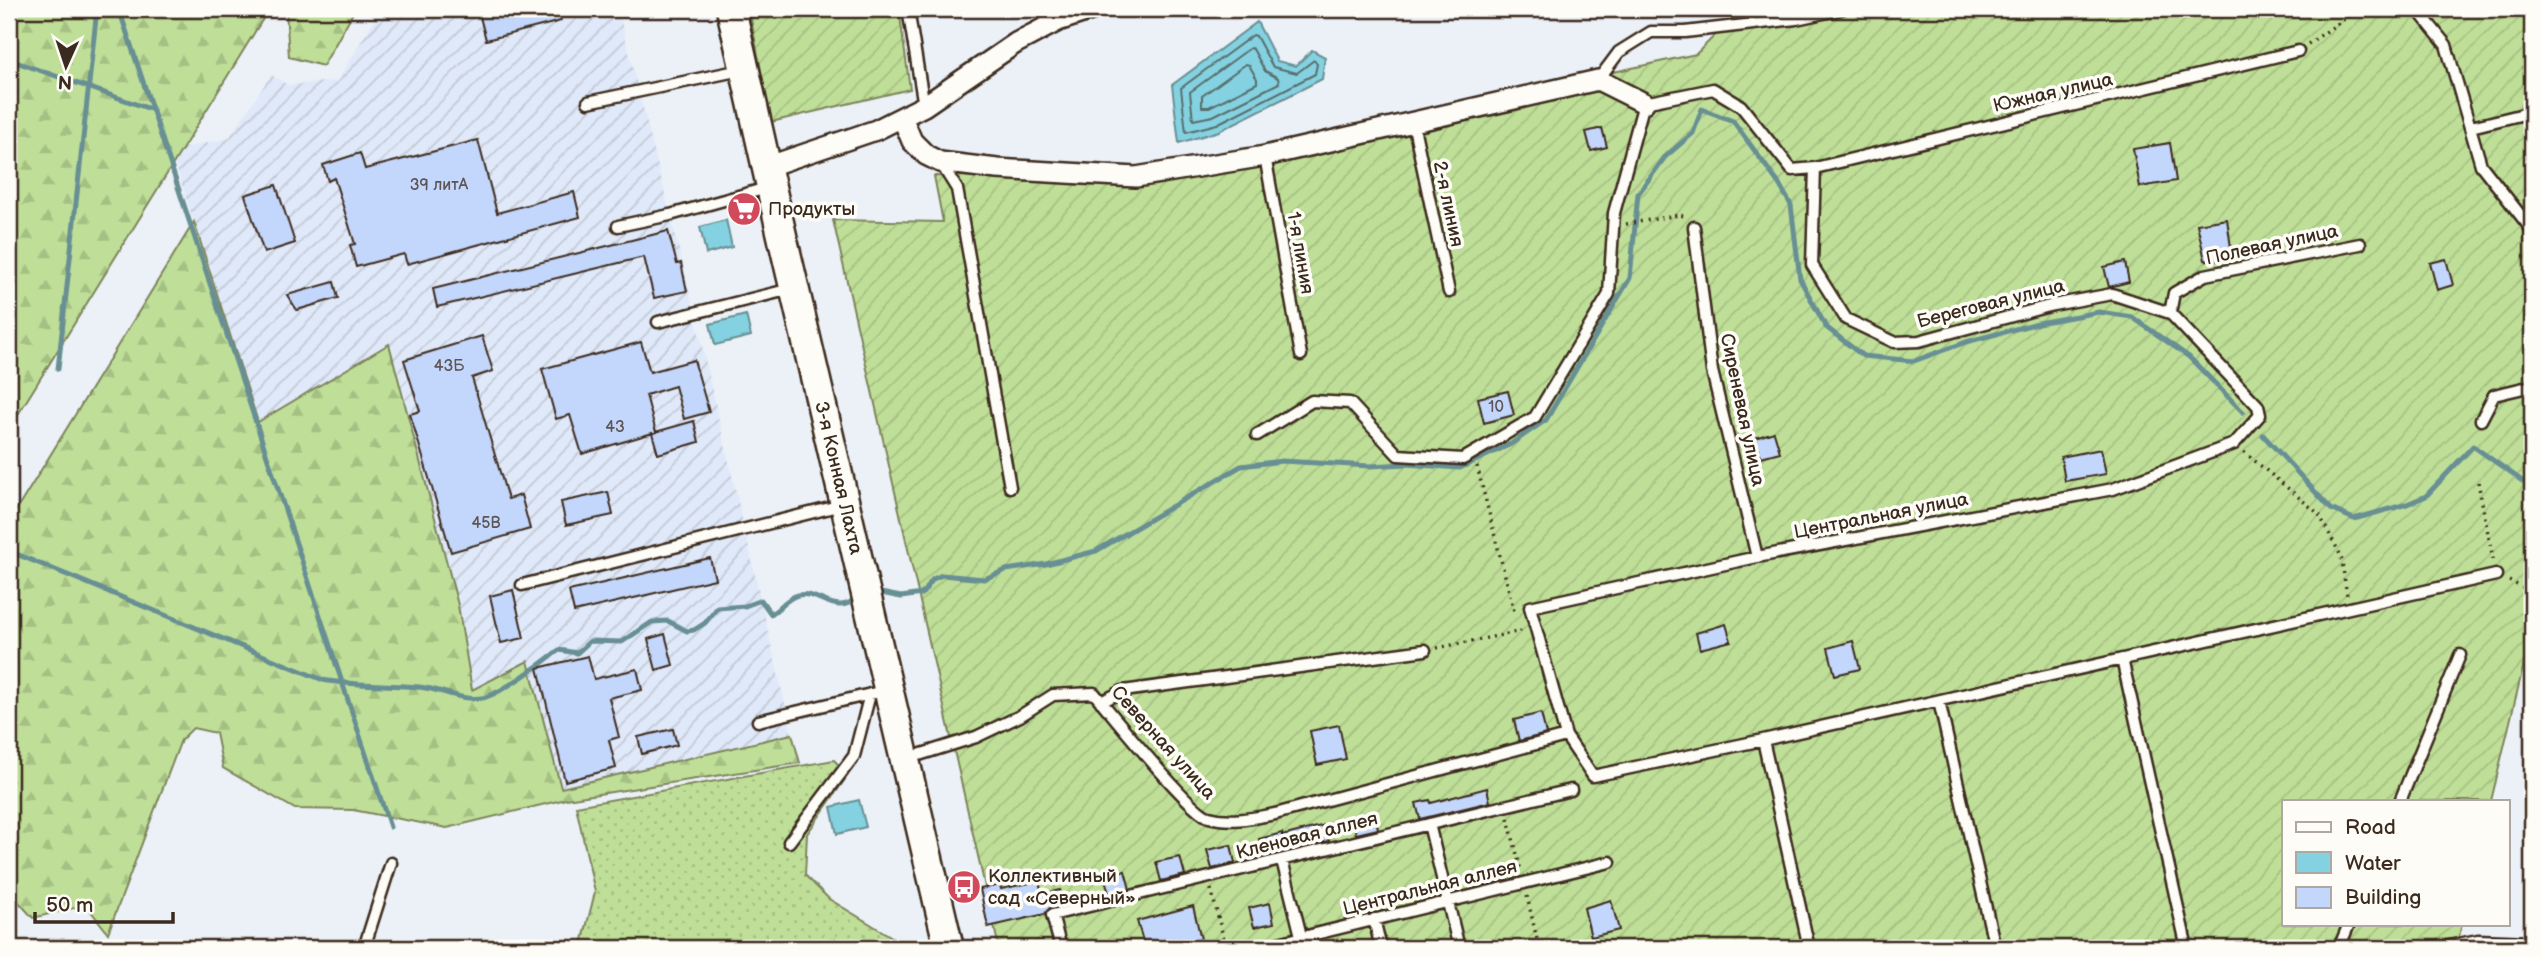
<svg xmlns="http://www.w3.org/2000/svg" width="2541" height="957" font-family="'Balsamiq Sans',sans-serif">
  <defs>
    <pattern id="industrial-furrows" width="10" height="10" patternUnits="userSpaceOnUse" patternTransform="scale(1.75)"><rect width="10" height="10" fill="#e0e9f9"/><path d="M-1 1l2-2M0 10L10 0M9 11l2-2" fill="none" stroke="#c1c8d5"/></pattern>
    <pattern id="grass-dots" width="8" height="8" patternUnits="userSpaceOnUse" patternTransform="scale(1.75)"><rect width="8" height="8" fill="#bfdf98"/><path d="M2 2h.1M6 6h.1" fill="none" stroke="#a5c083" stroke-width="1.8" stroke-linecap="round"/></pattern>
    <pattern id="forest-firs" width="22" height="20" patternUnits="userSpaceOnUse" patternTransform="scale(1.75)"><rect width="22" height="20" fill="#bfdf98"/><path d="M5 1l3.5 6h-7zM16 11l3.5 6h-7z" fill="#a5c083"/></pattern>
    <pattern id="garden-furrows" width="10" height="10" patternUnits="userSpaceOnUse" patternTransform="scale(1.75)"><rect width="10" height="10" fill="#bfdf98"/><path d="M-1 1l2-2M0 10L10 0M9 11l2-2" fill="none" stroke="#a5c083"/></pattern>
  </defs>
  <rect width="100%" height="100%" fill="#ecf1f8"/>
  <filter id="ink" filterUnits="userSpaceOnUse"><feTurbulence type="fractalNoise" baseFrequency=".0143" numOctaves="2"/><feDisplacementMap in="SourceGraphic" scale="14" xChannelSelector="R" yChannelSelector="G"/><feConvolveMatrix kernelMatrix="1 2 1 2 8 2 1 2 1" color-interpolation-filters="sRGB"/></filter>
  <g filter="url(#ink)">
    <path fill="url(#industrial-furrows)" d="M 381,9 L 618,9 L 686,277 L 792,734 L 561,788 L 528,661 L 472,691 L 458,605 L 388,344 L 258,422 L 171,151 L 229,138 L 271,75 L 288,85 L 337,81 Z"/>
    <path fill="url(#grass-dots)" stroke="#7d845b" stroke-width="2" d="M 834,760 L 848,775 L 807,834 L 805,875 L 829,899 L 910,948 L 581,948 L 595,892 L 576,806 Z"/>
    <path fill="url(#forest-firs)" stroke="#7d845b" stroke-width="2" d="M 9,9 L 269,9 L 9,429 Z
      M 286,9 L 355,9 L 323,66 L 289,57 Z
      M 194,222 L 258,422 L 389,344 L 458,605 L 472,690 L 528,661 L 561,788 L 792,734 L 800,763 L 566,799 L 447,828 L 353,810 L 295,809 L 223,768 L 216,733 L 193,728 L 181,740 L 108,933 L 86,905 L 33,918 L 9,891 L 9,522 Z"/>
    <path fill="url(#garden-furrows)" stroke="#7d845b" stroke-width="2" d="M 749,9 L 899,9 L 910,89 L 771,122 Z
      M 1742,9 L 2532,9 L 2532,630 L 2491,801 L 2284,801 L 2284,924 L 2462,924 L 2456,948 L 999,948 L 833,220 L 943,222 L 934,176 L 1133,177 L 1696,54 Z"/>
    <path fill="#84d2e1" stroke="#678f93" stroke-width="2" d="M 1257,22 L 1277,61 L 1296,66 L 1312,50 L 1325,57 L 1322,79 L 1219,131 L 1179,143 L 1172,85 Z
      M 726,220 L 732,247 L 706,254 L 700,227 Z
      M 746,315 L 751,336 L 715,345 L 710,324 Z
      M 859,800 L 866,827 L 837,834 L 831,807 Z"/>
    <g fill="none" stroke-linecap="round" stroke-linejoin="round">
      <path stroke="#586d6c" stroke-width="2" d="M 1253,35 L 1256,36 L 1273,67 L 1297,73 L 1314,60 L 1317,64 L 1315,74 L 1217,124 L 1186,132 L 1181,88 Z
        M 1250,48 L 1253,49 L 1265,71 L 1278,78 L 1279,83 L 1213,116 L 1193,120 L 1190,92 Z
        M 1246,64 L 1249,65 L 1257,79 L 1257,83 L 1209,107 L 1202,107 L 1202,96 Z"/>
      <path stroke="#678f93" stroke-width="5" d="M 119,9 L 390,827
        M 16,62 L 153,110
        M 58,369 L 97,9
        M 2263,435 L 2331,509 L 2354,519 L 2407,504 L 2426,496 L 2473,446 L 2532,488
        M 9,551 L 323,680 C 355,686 387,684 419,687 C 441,689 460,701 482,698 C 498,696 545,661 559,650 L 577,653 L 590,641 L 622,642 L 652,622 L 668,621 L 687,631 L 694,630 L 705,623 L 717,608 L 745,606 L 761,600 L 771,614 C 781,608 786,598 798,595 C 818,590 837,618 857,597
        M 876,592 L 901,597 L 922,594 L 933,579 L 942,575 L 984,579 L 1006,570 L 1046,564 L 1096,551 L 1241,466 L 1282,461 L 1370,466 L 1406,464 L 1460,468 L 1511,444 L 1546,420 L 1630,278 L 1638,194 L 1665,157 L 1693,133 L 1702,109 L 1733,121 L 1779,184 L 1791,205 L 1800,279 L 1826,327 L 1863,356 L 1914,361 L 1966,342 L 2038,323 L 2099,312 L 2132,317 L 2189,357 L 2243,412"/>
    </g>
    <path fill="#c3d6fb" stroke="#3b2a1e" stroke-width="2" d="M 478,9 L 557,9 L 561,21 L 486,40 Z
      M 1602,128 L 1607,147 L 1591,151 L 1586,132 Z
      M 478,140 L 497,213 L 574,192 L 580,217 L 407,264 L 404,254 L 356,267 L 350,245 L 355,244 L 334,178 L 328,181 L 323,165 L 360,153 L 365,169 Z
      M 2170,143 L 2176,181 L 2140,187 L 2133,149 Z
      M 276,185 L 295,243 L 264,253 L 245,195 Z
      M 2227,219 L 2232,255 L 2220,261 L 2205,260 L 2197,224 Z
      M 668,231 L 677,264 L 681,263 L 687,291 L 654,298 L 644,257 L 437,307 L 433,289 Z
      M 2446,259 L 2453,285 L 2437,290 L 2430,263 Z
      M 2125,262 L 2129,282 L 2109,287 L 2104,267 Z
      M 334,282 L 338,298 L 297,310 L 287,295 Z
      M 482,336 L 493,371 L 472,378 L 508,499 L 521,495 L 530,529 L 451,552 L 410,414 L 420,411 L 404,360 Z
      M 641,342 L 650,372 L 694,360 L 709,412 L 684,419 L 675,386 L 646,395 L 656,432 L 582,454 L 570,415 L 556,419 L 542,369 Z
      M 1508,391 L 1514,415 L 1484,423 L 1478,398 Z
      M 694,421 L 699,442 L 658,454 L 652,433 Z
      M 1774,432 L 1780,452 L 1761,457 L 1755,438 Z
      M 2101,449 L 2106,474 L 2065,481 L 2061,457 Z
      M 608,492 L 613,515 L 566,525 L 561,502 Z
      M 710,558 L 715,579 L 574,612 L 569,591 Z
      M 513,590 L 524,638 L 501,643 L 490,596 Z
      M 1726,624 L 1731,641 L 1700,649 L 1696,633 Z
      M 665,634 L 673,665 L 656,670 L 648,639 Z
      M 1853,641 L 1860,669 L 1835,675 L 1828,648 Z
      M 588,656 L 594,679 L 637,669 L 642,690 L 609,698 L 619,737 L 609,740 L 616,768 L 565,781 L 538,668 Z
      M 1541,713 L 1546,734 L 1519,741 L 1514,720 Z
      M 1339,725 L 1346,759 L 1317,765 L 1310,731 Z
      M 673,729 L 677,745 L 642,754 L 638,737 Z
      M 1487,788 L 1490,802 L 1420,819 L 1416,803 L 1430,800 L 1431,803 Z
      M 1375,813 L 1378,829 L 1356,834 L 1353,818 Z
      M 1325,825 L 1329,841 L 1264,856 L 1259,839 L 1282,833 L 1282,836 Z
      M 1231,845 L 1235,863 L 1212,869 L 1207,850 Z
      M 1180,857 L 1185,875 L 1161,881 L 1156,862 Z
      M 1125,871 L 1130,889 L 1109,894 L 1104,875 Z
      M 1039,881 L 1042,894 L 1060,890 L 1064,905 L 1050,908 L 1045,914 L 988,927 L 980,889 L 1000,885 L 1001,889 Z
      M 1611,900 L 1619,930 L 1591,937 L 1584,908 Z
      M 1270,903 L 1274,923 L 1254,927 L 1249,908 Z
      M 1193,906 L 1201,939 L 1186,943 L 1187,948 L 1145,948 L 1137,921 Z"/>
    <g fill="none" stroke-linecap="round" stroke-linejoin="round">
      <g stroke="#3b2a1e" stroke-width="15">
        <path id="service" d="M 908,9 L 924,106
          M 2417,9 L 2446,45 L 2481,165 L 2532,230
          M 1598,80 L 1619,52 L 1651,32 L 1685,32 L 1796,19 L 1842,9
          M 588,102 L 741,70
          M 1413,122 L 1449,292
          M 2471,127 L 2532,112
          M 1265,156 L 1301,355
          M 940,162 L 957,189 L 1010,487
          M 1815,168 L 2298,51
          M 618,226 L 670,215 L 767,188
          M 1694,227 L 1712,371 L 1757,557
          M 2170,313 L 2174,293 L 2205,275 L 2360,244
          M 658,322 L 791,289
          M 2481,420 L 2494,395 L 2532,386
          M 1257,435 L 1312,401 L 1350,403 L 1398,455 L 1463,459 L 1535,417 L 1609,294 L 1614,213 L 1644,103 L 1713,89 L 1741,106 L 1792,170 L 1815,168 L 1812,265 L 1846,319 L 1894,342 L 1919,341 L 2053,305 L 2112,294 L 2170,313 L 2258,406 L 2260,415 L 2234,444 L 2113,489 L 1757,557 L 1530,607 L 1566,736 L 1593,776 L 1763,740 L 2496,575
          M 522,585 L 842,505
          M 2122,659 L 2187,948
          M 1939,701 L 1995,948
          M 1101,702 L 1123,691 L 1425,650
          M 758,721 L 875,693
          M 1763,740 L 1809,948
          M 906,759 L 976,737 L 1020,716 L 1053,695 L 1094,693 C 1112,714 1191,813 1209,817 C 1231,823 1253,818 1275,814 L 1566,736
          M 2400,801 L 2460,655
          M 1429,824 L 1459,948
          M 789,842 L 854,756 L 870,694
          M 1282,860 L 1304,948
          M 1374,919 L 1381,948
          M 364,948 L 391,863
          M 1061,948 L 1052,915 L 1571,790
          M 1258,948 L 1610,862
          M 2339,948 L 2349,924
          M 2439,948 L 2478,940 L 2532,942"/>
      </g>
      <g stroke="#3b2a1e" stroke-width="24">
        <path id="minor" d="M 902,117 L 912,141 L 926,155 L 940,162 L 997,169 L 1136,177 L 1265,156 L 1598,80 L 1644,103
          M 766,167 L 876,130 L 924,106 L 1016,43 L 1058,21 L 1094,9"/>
      </g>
      <g stroke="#3b2a1e" stroke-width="33">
        <g id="secondary">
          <path id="s1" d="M 731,9 L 783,240 L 949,948"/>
        </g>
      </g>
      <path stroke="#3b2a1e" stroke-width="3.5" stroke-dasharray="2 5" stroke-linecap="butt" d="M 2308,44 L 2359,9
        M 1626,224 L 1679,215 L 1687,217
        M 2244,452 L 2319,514 L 2341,556 L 2347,595
        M 1477,466 L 1514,611 L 1517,610
        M 2478,482 L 2494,564
        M 2509,581 L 2532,592
        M 1437,648 L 1522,631
        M 1508,818 L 1521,871
        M 1211,889 L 1226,948
        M 1527,896 L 1539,948"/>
      <use href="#service" stroke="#fdfcf7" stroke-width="10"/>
      <use href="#minor" stroke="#fdfcf7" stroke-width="19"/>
      <use href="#secondary" stroke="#fdfcf7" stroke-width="28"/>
    </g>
  </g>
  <defs>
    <g id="supermarket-disc" transform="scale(1.75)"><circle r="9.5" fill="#d1495b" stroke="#fdfcf7"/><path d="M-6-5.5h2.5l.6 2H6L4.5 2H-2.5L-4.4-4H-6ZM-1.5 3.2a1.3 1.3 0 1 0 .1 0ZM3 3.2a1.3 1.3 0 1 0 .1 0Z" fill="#fff"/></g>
    <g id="bus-disc" transform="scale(1.75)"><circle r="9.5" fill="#d1495b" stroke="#fdfcf7"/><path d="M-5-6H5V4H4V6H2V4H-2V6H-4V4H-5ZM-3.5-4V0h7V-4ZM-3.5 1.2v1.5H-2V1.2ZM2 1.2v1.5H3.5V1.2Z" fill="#fff"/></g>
  </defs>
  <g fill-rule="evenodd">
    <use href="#supermarket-disc" x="744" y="209"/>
    <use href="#bus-disc" x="964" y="887"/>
  </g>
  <g text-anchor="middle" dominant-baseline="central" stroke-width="7" stroke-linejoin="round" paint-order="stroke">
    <g font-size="16" fill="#5d5555">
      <text x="439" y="185">39 литА</text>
      <text x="449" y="366">43Б</text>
      <text x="1496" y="407">10</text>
      <text x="615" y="427">43</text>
      <text x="486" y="523">45В</text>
    </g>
    <g font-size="19" fill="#3b2a1e" stroke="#fdfcf7">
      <text transform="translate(2053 93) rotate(-13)">Южная улица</text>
      <text transform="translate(1448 204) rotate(78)">2-я линия</text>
      <text transform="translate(2272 245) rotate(-12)">Полевая улица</text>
      <text transform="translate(1300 253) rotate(80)">1-я линия</text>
      <text transform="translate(1991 304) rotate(-14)">Береговая улица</text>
      <text transform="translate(1742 410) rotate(78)">Сиреневая улица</text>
      <text stroke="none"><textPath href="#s1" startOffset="481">3-я Конная Лахта</textPath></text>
      <text transform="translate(1881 516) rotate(-11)">Центральная улица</text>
      <text transform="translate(1163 743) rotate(48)">Северная улица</text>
      <text transform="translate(1307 836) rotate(-14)">Кленовая аллея</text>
      <text transform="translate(1430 888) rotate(-14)">Центральная аллея</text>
    </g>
    <g font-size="19" fill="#3b2a1e" stroke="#fdfcf7" text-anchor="start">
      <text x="768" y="209">Продукты</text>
      <text x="988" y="876">Коллективный<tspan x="988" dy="22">сад «Северный»</tspan></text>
    </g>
  </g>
  <rect width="2541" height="957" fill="none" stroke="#fdfcf7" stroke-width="35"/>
  <rect x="18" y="18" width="2506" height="922" fill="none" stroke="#3b2a1e" stroke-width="2.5" filter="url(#ink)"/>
  <rect x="2282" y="800" width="228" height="126" fill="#fdfcf7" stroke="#afa8a0" stroke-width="2"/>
  <rect x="2296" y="822" width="35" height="10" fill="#fdfcf7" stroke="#afa8a0" stroke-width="2"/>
  <text x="2345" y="834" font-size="21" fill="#3b2a1e">Road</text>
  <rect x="2296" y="852" width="35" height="21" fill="#84d2e1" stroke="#afa8a0" stroke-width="2"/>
  <text x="2345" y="870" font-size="21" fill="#3b2a1e">Water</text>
  <rect x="2296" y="887" width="35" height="21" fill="#c3d6fb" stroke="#afa8a0" stroke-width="2"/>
  <text x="2345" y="904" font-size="21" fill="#3b2a1e">Building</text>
  <g transform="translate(66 66) rotate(183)" stroke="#fdfcf7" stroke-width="5" paint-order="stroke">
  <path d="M0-5L12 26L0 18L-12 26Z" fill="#3b2a1e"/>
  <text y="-10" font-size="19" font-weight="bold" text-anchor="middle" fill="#3b2a1e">N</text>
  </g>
  <path d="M35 912v10h138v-10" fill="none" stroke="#3b2a1e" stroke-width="3.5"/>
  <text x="46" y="912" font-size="21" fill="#3b2a1e" stroke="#fdfcf7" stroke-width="5" paint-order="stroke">50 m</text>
</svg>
